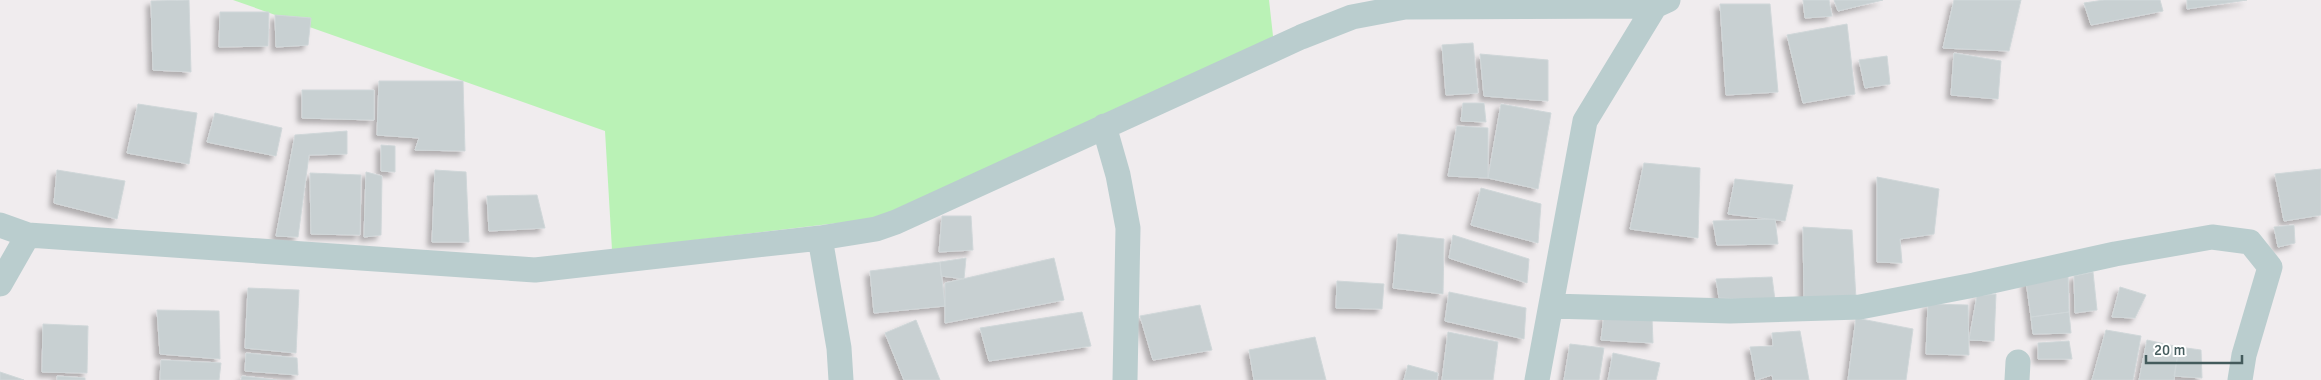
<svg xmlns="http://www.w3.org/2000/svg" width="2321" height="380" font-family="Signika,sans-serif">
  <defs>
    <filter id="shadow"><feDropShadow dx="-4.5" dy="4.5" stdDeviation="2.5" flood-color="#0004"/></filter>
  </defs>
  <rect width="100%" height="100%" fill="#f0ecee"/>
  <path fill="#baf2b6" d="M 233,0 L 1269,0 L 1274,45 L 880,218 L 612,250 L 605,131 Z"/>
  <path fill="#c8d0d2" stroke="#d0d7d9" filter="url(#shadow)" d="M 189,0 L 191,72 L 153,70 L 151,1 Z
    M 1803,0 L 1829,0 L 1832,16 L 1805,18 Z
    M 1834,0 L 1883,0 L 1838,11 Z
    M 1954,0 L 2021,0 L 2009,51 L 1943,48 Z
    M 2104,0 L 2160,0 L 2163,11 L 2091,25 L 2084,3 Z
    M 2187,0 L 2247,0 L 2187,9 Z
    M 1720,4 L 1770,4 L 1778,92 L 1726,95 Z
    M 220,12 L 269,12 L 268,46 L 219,47 Z
    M 275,15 L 311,18 L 308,45 L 276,47 Z
    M 1847,24 L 1855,94 L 1803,103 L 1787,35 Z
    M 1473,43 L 1478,93 L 1446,95 L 1442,45 Z
    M 1954,53 L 2001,61 L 1998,99 L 1951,95 Z
    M 1480,54 L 1548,60 L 1548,101 L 1484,96 Z
    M 1887,56 L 1890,84 L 1865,88 L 1859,60 Z
    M 379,81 L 463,81 L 465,151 L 415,150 L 419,138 L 377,135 Z
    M 302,90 L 374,90 L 374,120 L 302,118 Z
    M 1463,103 L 1484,103 L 1486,122 L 1461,121 Z
    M 138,104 L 197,113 L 189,164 L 127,153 Z
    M 1501,104 L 1551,113 L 1538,189 L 1488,178 Z
    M 215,113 L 282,128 L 276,156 L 207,142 Z
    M 1457,126 L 1488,128 L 1488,178 L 1448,176 Z
    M 347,131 L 347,154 L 309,155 L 298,237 L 276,236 L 295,135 Z
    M 381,145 L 395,146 L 395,172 L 381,171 Z
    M 1644,163 L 1700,168 L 1698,238 L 1630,229 Z
    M 2321,169 L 2321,215 L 2284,221 L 2275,174 Z
    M 57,170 L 125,181 L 117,219 L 54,203 Z
    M 435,170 L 466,172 L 469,242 L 432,242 Z
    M 366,172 L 382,176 L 381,235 L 364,237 Z
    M 310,173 L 361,175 L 360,235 L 311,234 Z
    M 1877,177 L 1939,189 L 1934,234 L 1900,239 L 1902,263 L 1877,262 Z
    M 1735,179 L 1793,185 L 1785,221 L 1728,214 Z
    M 1481,188 L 1541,204 L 1538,243 L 1471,225 Z
    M 537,195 L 545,228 L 489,231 L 487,196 Z
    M 942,216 L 971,216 L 973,250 L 939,252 Z
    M 1775,219 L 1778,244 L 1717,245 L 1713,221 Z
    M 2294,225 L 2295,243 L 2278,247 L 2274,227 Z
    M 1803,227 L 1852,230 L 1856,299 L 1804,299 Z
    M 1398,234 L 1444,239 L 1443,294 L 1393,288 Z
    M 1453,235 L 1529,259 L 1527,283 L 1449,258 Z
    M 966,258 L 964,279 L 941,276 L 940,262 Z
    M 1054,258 L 1064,300 L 945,323 L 945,283 Z
    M 940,262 L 945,306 L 874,313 L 870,271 Z
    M 2093,272 L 2097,310 L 2075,313 L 2074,276 Z
    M 2068,273 L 2069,312 L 2031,317 L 2026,281 Z
    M 1772,277 L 1775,300 L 1719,298 L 1716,279 Z
    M 1337,281 L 1384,284 L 1382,309 L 1336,308 Z
    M 2120,287 L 2146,295 L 2135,318 L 2112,317 Z
    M 248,288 L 299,290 L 296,353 L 245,348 Z
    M 1449,292 L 1526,308 L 1524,339 L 1445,321 Z
    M 1996,294 L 1994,341 L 1969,340 L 1977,296 Z
    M 1928,304 L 1968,305 L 1969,355 L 1926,354 Z
    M 1200,305 L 1212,350 L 1153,360 L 1140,316 Z
    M 157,310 L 219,311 L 220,359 L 160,354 Z
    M 1082,312 L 1091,346 L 989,361 L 980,328 Z
    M 2069,312 L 2071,333 L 2033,334 L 2031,317 Z
    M 1604,315 L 1652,316 L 1653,343 L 1601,340 Z
    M 1856,318 L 1913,329 L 1906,380 L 1848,380 Z
    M 916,320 L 940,380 L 904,380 L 885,333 Z
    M 43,324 L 88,326 L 87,373 L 42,372 Z
    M 2106,330 L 2141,336 L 2133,380 L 2092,380 Z
    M 1800,331 L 1809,380 L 1773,380 L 1772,375 L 1756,380 L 1750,347 L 1773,346 L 1772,333 Z
    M 1448,332 L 1498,342 L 1493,380 L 1442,380 Z
    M 1315,337 L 1326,380 L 1254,380 L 1249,350 Z
    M 2147,340 L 2179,347 L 2174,380 L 2139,380 Z
    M 2069,341 L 2072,359 L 2038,359 L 2038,343 Z
    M 1570,344 L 1604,348 L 1599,380 L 1564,380 Z
    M 2179,347 L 2201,350 L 2202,378 L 2174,376 Z
    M 246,353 L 297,358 L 298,375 L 245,371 Z
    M 1613,353 L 1660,363 L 1656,380 L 1608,380 Z
    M 161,360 L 221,363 L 219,380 L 160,380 Z
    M 1408,365 L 1438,373 L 1437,380 L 1404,380 Z
    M 0,372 L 24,380 L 0,380 Z
    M 57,376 L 85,378 L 85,380 L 57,380 Z
    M 242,376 L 277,380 L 241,380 Z"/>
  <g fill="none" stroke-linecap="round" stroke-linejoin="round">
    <path stroke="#bacdce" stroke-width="25" d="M 1104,126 L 1118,175 L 1128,228 L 1125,380
      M 0,225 L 28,235 L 535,270 L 820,238 L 876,229 L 896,222 L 1301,37 L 1352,17 L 1405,7 L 1655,6 L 1668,0
      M 820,238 L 839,348 L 841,380
      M 0,284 L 28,235
      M 1551,306 L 1730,311 L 1860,307 L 1974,285 L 2115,254 L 2212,237 L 2250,242 L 2270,267 L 2244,355 L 2240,380
      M 1537,380 L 1585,121 L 1655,6
      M 2017,380 L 2018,362"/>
  </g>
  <path d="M2146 355v8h96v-8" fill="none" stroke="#445b5c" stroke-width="2.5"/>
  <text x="2154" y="355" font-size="15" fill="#445b5c" stroke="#ffffff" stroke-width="4" paint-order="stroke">20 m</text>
</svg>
